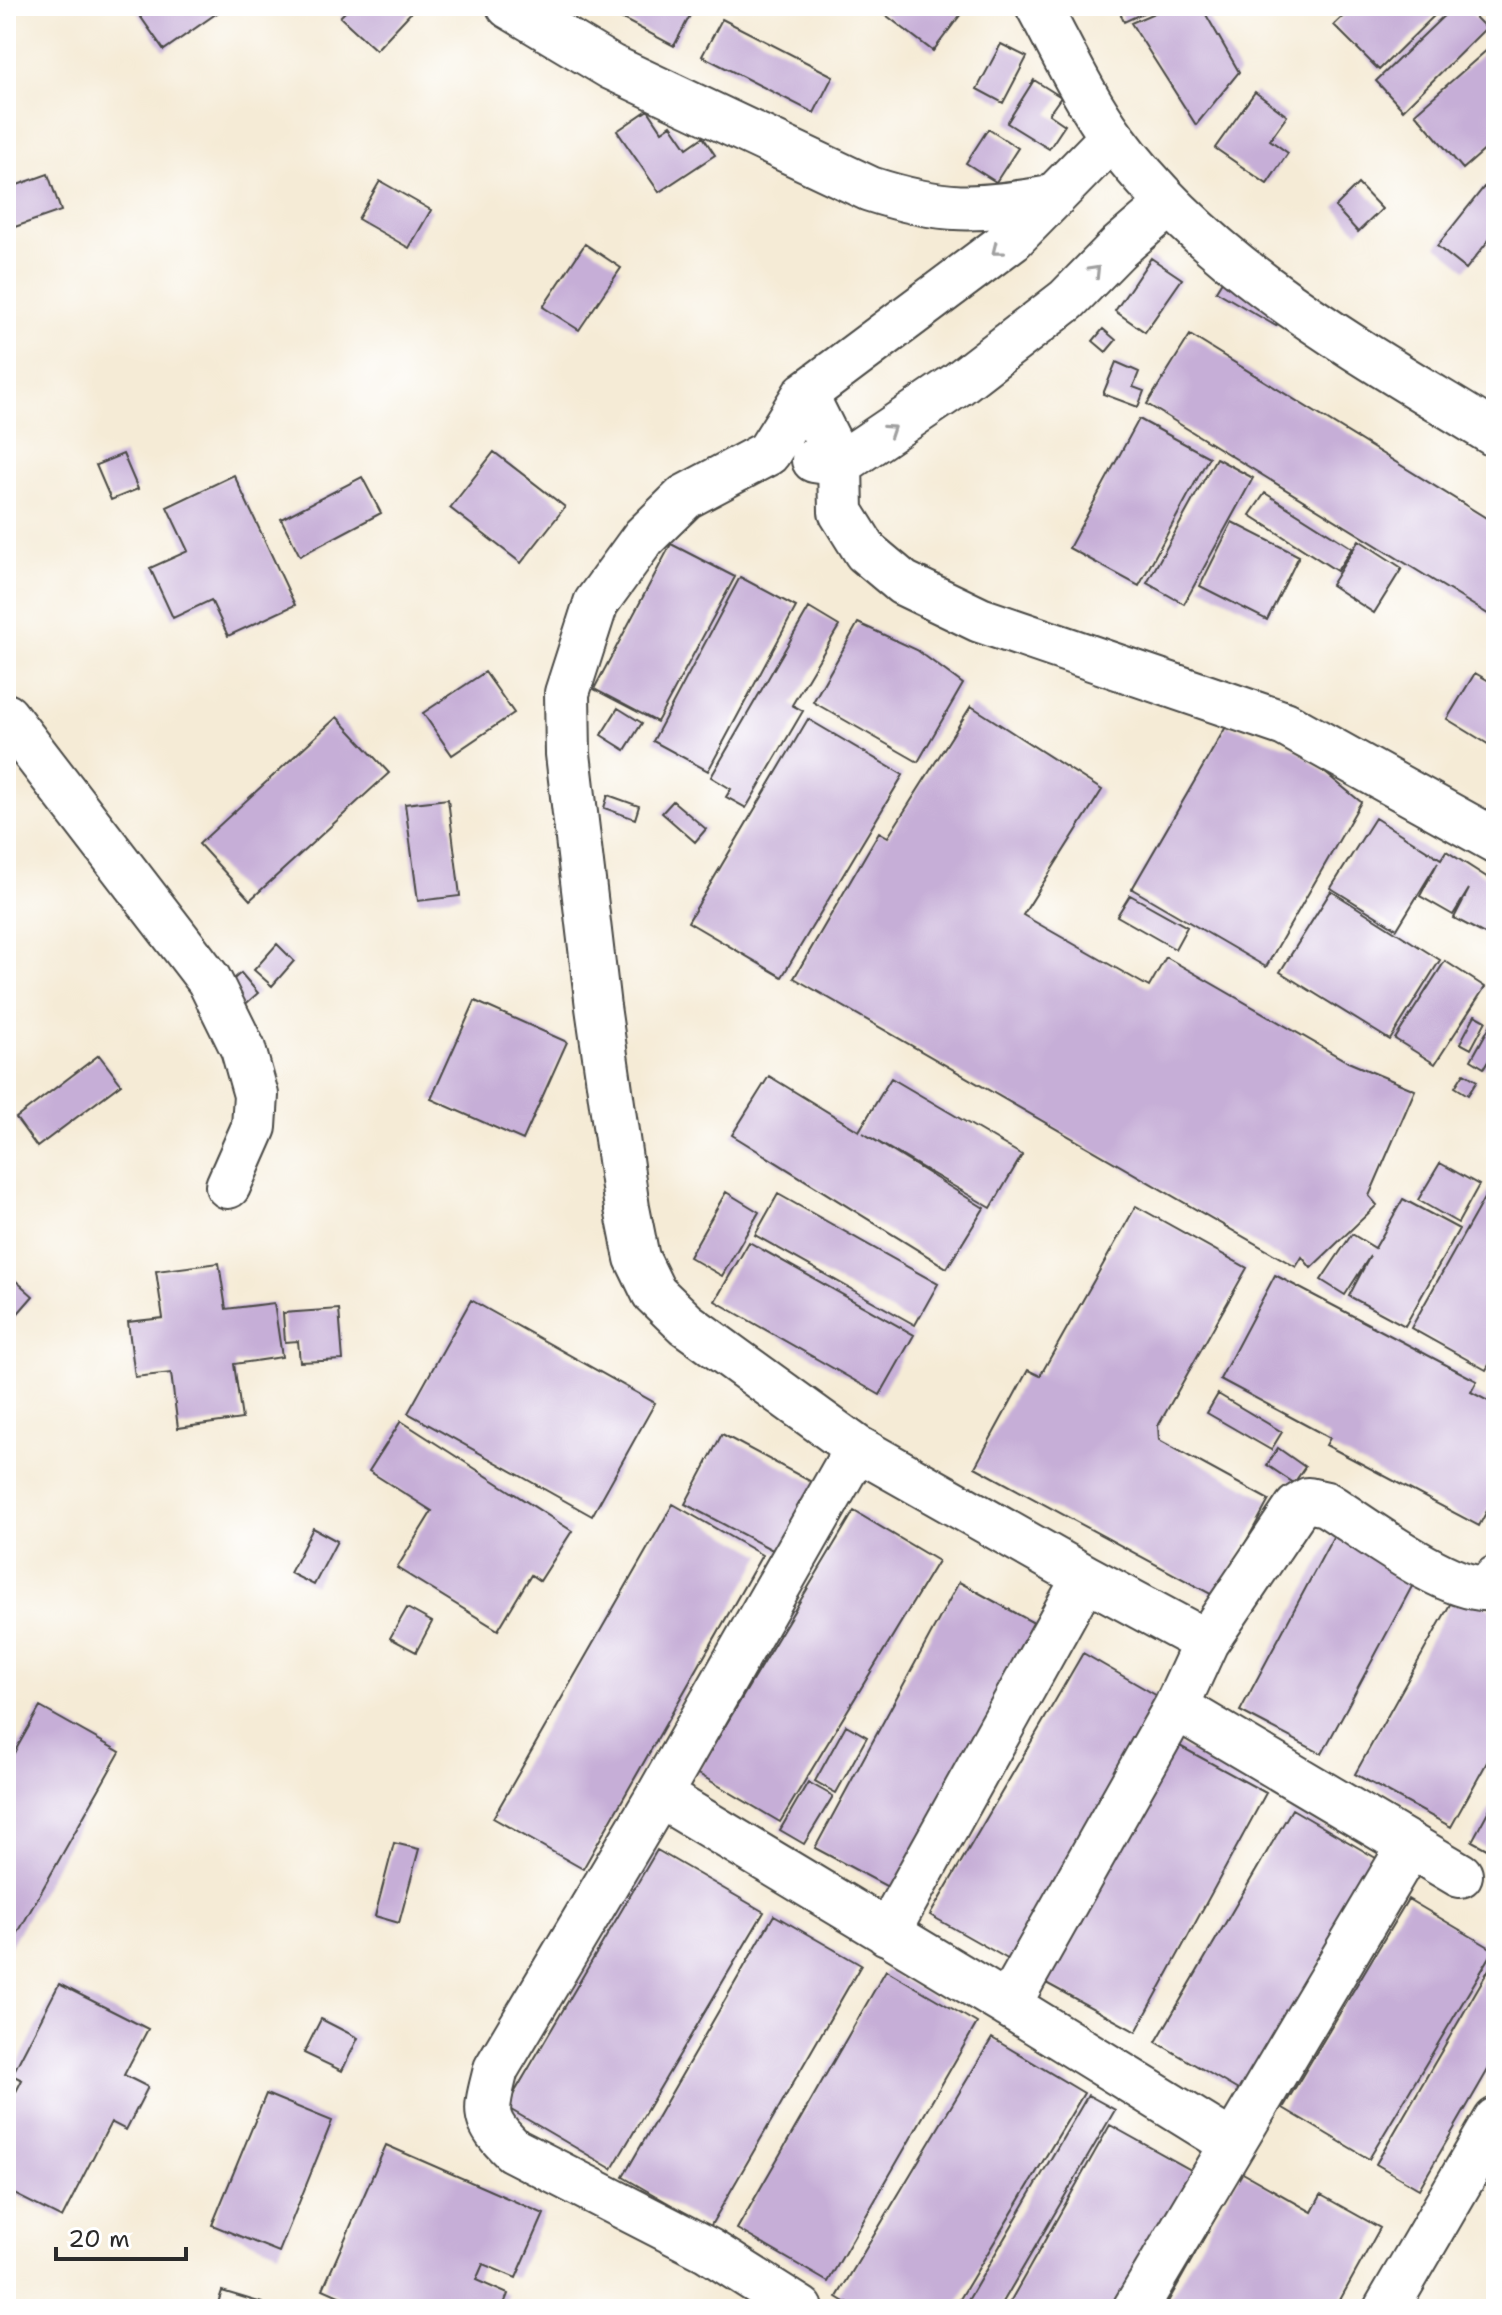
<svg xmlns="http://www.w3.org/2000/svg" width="1502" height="2315" font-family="'Shantell Sans',sans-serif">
  <rect width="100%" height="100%" fill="#fff"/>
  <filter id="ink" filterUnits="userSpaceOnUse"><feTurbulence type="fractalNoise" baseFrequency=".0125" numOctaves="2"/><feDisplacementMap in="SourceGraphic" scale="16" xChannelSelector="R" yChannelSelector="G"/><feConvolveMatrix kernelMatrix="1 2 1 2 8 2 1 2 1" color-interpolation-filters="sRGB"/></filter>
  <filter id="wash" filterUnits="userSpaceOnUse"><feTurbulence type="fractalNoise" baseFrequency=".006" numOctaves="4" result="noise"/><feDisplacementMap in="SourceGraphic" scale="32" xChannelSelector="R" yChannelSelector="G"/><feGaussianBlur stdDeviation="1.8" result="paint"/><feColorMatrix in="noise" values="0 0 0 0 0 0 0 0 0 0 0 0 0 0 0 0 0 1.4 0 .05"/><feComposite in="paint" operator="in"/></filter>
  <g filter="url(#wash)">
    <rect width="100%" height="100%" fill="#f5ebd6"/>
    <g id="blocks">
      <path fill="#c6aed7" d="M 133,6 L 227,6 L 164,50 Z
        M 351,6 L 417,6 L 376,50 L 340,17 Z
        M 598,6 L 695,6 L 674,46 Z
        M 874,6 L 967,6 L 933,51 Z
        M 1117,6 L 1158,6 L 1124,22 Z
        M 1170,6 L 1201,6 L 1239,72 L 1196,125 L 1131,23 Z
        M 1354,6 L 1444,6 L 1379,70 L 1334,25 Z
        M 1454,6 L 1464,6 L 1486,28 L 1403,110 L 1376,81 Z
        M 1480,6 L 1496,6 L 1496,23 Z
        M 722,19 L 833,76 L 814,113 L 702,56 Z
        M 1496,42 L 1496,140 L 1463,169 L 1415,113 Z
        M 1001,44 L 1027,57 L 1003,103 L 977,89 Z
        M 1034,80 L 1061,97 L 1049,114 L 1065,125 L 1049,149 L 1007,123 Z
        M 1255,92 L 1287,116 L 1270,140 L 1288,153 L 1267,184 L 1215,148 Z
        M 648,110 L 662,131 L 671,125 L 687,148 L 703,137 L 715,155 L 659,192 L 617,131 Z
        M 988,129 L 1018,148 L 996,182 L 966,163 Z
        M 48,174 L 61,211 L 6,230 L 6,189 Z
        M 380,181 L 431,210 L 409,248 L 358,219 Z
        M 1358,184 L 1382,209 L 1358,232 L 1335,207 Z
        M 1484,187 L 1496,196 L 1496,231 L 1466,269 L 1437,246 Z
        M 585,244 L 621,268 L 579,330 L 543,307 Z
        M 1151,258 L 1182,279 L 1145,332 L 1115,311 Z
        M 1224,278 L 1285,313 L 1276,326 L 1216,291 Z
        M 1103,329 L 1116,340 L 1106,352 L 1093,341 Z
        M 1190,335 L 1496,524 L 1496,619 L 1147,404 Z
        M 1116,362 L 1139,372 L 1133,387 L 1144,391 L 1138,407 L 1103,394 Z
        M 1139,419 L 1209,457 L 1139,586 L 1069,548 Z
        M 494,452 L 565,507 L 521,563 L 450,508 Z
        M 123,454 L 138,489 L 111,500 L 96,465 Z
        M 1216,458 L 1253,478 L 1184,604 L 1147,583 Z
        M 234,475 L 295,605 L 228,636 L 211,600 L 173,618 L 150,568 L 188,551 L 167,507 Z
        M 362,477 L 381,513 L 300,556 L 281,519 Z
        M 1265,493 L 1352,548 L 1337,571 L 1250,515 Z
        M 1232,522 L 1299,556 L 1267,620 L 1200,586 Z
        M 1359,540 L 1402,568 L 1374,613 L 1331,585 Z
        M 671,544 L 735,577 L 657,722 L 594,689 Z
        M 740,577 L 796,607 L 708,771 L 653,741 Z
        M 809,608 L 839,626 L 792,705 L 803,711 L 746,808 L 726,797 L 731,789 L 711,777 Z
        M 858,623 L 917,650 L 963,684 L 918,762 L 813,702 Z
        M 485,672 L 514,713 L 452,755 L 423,713 Z
        M 1475,673 L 1496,685 L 1496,749 L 1447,719 Z
        M 971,706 L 1102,790 L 1023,915 L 1149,987 L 1166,957 L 1348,1062 L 1415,1090 L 1369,1196 L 1377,1205 L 1311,1268 L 1302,1257 L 1296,1267 L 794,978 L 879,832 L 888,837 Z
        M 618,708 L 642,723 L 625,750 L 601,735 Z
        M 337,717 L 389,773 L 250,900 L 199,844 Z
        M 808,719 L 903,775 L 782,977 L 688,922 Z
        M 1227,725 L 1297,750 L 1361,802 L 1266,967 L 1132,889 Z
        M 608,795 L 639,806 L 635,819 L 604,808 Z
        M 448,799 L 460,896 L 418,901 L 405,804 Z
        M 673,801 L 706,829 L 695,842 L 662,813 Z
        M 1375,818 L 1441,859 L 1446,851 L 1496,883 L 1496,940 L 1454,918 L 1469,889 L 1453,915 L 1420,896 L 1438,862 L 1397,929 L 1331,888 Z
        M 1331,891 L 1440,960 L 1390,1040 L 1280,972 Z
        M 1130,895 L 1187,927 L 1175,949 L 1117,916 Z
        M 277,944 L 294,961 L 272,986 L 254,970 Z
        M 1445,961 L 1485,987 L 1435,1064 L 1395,1039 Z
        M 241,973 L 258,993 L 240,1009 L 223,988 Z
        M 475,1001 L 567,1042 L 523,1140 L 431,1099 Z
        M 1475,1015 L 1486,1021 L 1471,1049 L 1460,1043 Z
        M 1496,1015 L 1496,1048 L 1484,1068 L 1471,1060 Z
        M 99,1055 L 121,1084 L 37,1147 L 16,1118 Z
        M 1464,1073 L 1477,1081 L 1468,1095 L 1455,1087 Z
        M 769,1076 L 859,1131 L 891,1078 L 1022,1155 L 991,1208 L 863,1133 L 984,1208 L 947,1268 L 732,1135 Z
        M 1440,1163 L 1479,1185 L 1458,1223 L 1418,1200 Z
        M 1496,1177 L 1496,1353 L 1486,1370 L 1411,1328 Z
        M 726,1192 L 759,1212 L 722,1276 L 689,1257 Z
        M 778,1194 L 938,1284 L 915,1325 L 755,1235 Z
        M 1403,1199 L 1459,1229 L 1405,1326 L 1349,1296 L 1370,1256 L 1345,1295 L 1321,1280 L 1352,1234 L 1375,1248 Z
        M 1136,1206 L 1247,1268 L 1158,1426 L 1159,1440 L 1269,1500 L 1216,1597 L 975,1467 L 1028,1370 L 1040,1376 Z
        M 749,1242 L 914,1335 L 880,1395 L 715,1301 Z
        M 219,1263 L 226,1309 L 274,1303 L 282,1357 L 234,1364 L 242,1419 L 178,1428 L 171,1373 L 135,1377 L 128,1322 L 163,1318 L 156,1271 Z
        M 6,1272 L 33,1296 L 6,1327 Z
        M 1275,1275 L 1477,1381 L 1471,1392 L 1496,1405 L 1496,1494 L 1479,1526 L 1326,1445 L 1330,1438 L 1220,1379 Z
        M 471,1300 L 655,1403 L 592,1516 L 408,1413 Z
        M 339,1309 L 343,1360 L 300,1362 L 298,1341 L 285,1342 L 283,1313 Z
        M 1218,1394 L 1282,1432 L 1271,1450 L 1207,1413 Z
        M 401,1421 L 572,1531 L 540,1581 L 531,1575 L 498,1630 L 397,1568 L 432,1511 L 369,1471 Z
        M 722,1434 L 819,1486 L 782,1555 L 685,1504 Z
        M 1278,1448 L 1305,1467 L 1294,1483 L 1267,1465 Z
        M 673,1504 L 762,1555 L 583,1869 L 493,1818 Z
        M 854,1511 L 938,1561 L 780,1822 L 697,1773 Z
        M 313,1528 L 337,1541 L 314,1585 L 290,1573 Z
        M 1334,1535 L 1416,1579 L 1322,1754 L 1240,1711 Z
        M 959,1582 L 1043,1628 L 899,1893 L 815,1848 Z
        M 1458,1590 L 1496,1612 L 1496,1746 L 1451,1827 L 1355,1774 Z
        M 407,1608 L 432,1622 L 416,1652 L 390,1638 Z
        M 1083,1653 L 1166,1701 L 1013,1962 L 930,1915 Z
        M 40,1707 L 120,1752 L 6,1954 L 6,1767 Z
        M 846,1725 L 867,1737 L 836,1793 L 815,1781 Z
        M 1176,1744 L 1266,1793 L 1136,2032 L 1046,1983 Z
        M 808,1782 L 833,1796 L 804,1844 L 780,1830 Z
        M 1496,1797 L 1496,1854 L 1472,1841 Z
        M 1292,1809 L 1381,1861 L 1245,2094 L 1156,2042 Z
        M 394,1843 L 419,1849 L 399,1923 L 375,1916 Z
        M 657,1850 L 764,1912 L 612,2169 L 506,2107 Z
        M 1408,1899 L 1494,1950 L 1369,2159 L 1283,2108 Z
        M 774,1915 L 861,1965 L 710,2227 L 623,2177 Z
        M 1496,1957 L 1496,2056 L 1419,2189 L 1376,2164 Z
        M 886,1970 L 977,2023 L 828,2282 L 737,2229 Z
        M 59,1984 L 148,2029 L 124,2075 L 148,2087 L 126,2130 L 111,2122 L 62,2218 L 6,2190 L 6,2111 L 22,2080 L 12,2075 Z
        M 321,2019 L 358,2038 L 342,2071 L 304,2053 Z
        M 992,2038 L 1084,2093 L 954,2309 L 857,2309 L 837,2297 Z
        M 266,2094 L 332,2121 L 279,2252 L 212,2225 Z
        M 1088,2095 L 1115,2110 L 999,2309 L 963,2309 Z
        M 1110,2125 L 1196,2173 L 1119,2309 L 1006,2309 Z
        M 386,2145 L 544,2214 L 516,2278 L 483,2264 L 476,2280 L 508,2294 L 502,2309 L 368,2309 L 323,2289 Z
        M 1241,2172 L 1312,2212 L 1321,2195 L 1380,2228 L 1335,2309 L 1164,2309 Z
        M 222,2291 L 262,2303 L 261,2309 L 216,2309 Z"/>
    </g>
  </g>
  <g filter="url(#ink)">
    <use href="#blocks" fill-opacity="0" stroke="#494845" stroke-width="2"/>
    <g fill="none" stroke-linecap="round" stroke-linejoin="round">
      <g stroke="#494845" stroke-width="48">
        <path id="minor" d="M 509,6 L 611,67 L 870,189 C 944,213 976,211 1051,198
          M 1038,6 C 1061,48 1085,100 1113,138 C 1210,270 1360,351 1496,435
          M 1112,137 L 1012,239 L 805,394 L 768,453 L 685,497 L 644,537 L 596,603 L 567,693 L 568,754 L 598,1007 L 627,1208 L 637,1258 L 654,1293 L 686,1324 L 857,1448 L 1085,1577 L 1206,1642
          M 805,394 L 840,464 L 841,512 L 866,552 L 903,583 L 980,620 L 1285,724 L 1496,841
          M 814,460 L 840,464 L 958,384 L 1067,300 L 1118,248 L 1169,204
          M 6,716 L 209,980 L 243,1049 L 256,1095 L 254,1127 L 228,1186
          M 1176,1707 L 1460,1875
          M 659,1795 L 1008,2005 L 1233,2144
          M 887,1933 L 1085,1577
          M 1008,2005 L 1176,1707 L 1206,1642 L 1297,1507 L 1308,1500 L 1326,1504 C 1363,1527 1448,1592 1488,1588 L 1496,1578
          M 801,2309 L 708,2250 L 513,2150 C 480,2118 486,2111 496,2069 L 659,1795 L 857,1448
          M 1135,2309 L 1409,1847
          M 1386,2309 L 1496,2120"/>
      </g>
      <use href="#minor" stroke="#fff" stroke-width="44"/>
    </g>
    <defs><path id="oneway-chevron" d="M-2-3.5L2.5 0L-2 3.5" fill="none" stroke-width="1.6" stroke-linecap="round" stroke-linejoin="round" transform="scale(2)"/></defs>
    <g stroke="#a0a0a0">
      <use href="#oneway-chevron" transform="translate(997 250) rotate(142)"/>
      <use href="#oneway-chevron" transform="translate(1095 271) rotate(-46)"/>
      <use href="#oneway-chevron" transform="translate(890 430) rotate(-34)"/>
    </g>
  </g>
  <rect width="1502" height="2315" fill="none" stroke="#fff" stroke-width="32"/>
  <path d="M56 2247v12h130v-12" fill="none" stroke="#2b2b2b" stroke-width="4"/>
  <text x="68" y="2247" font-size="24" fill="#2b2b2b" stroke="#ffffff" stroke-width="6" paint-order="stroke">20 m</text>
</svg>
